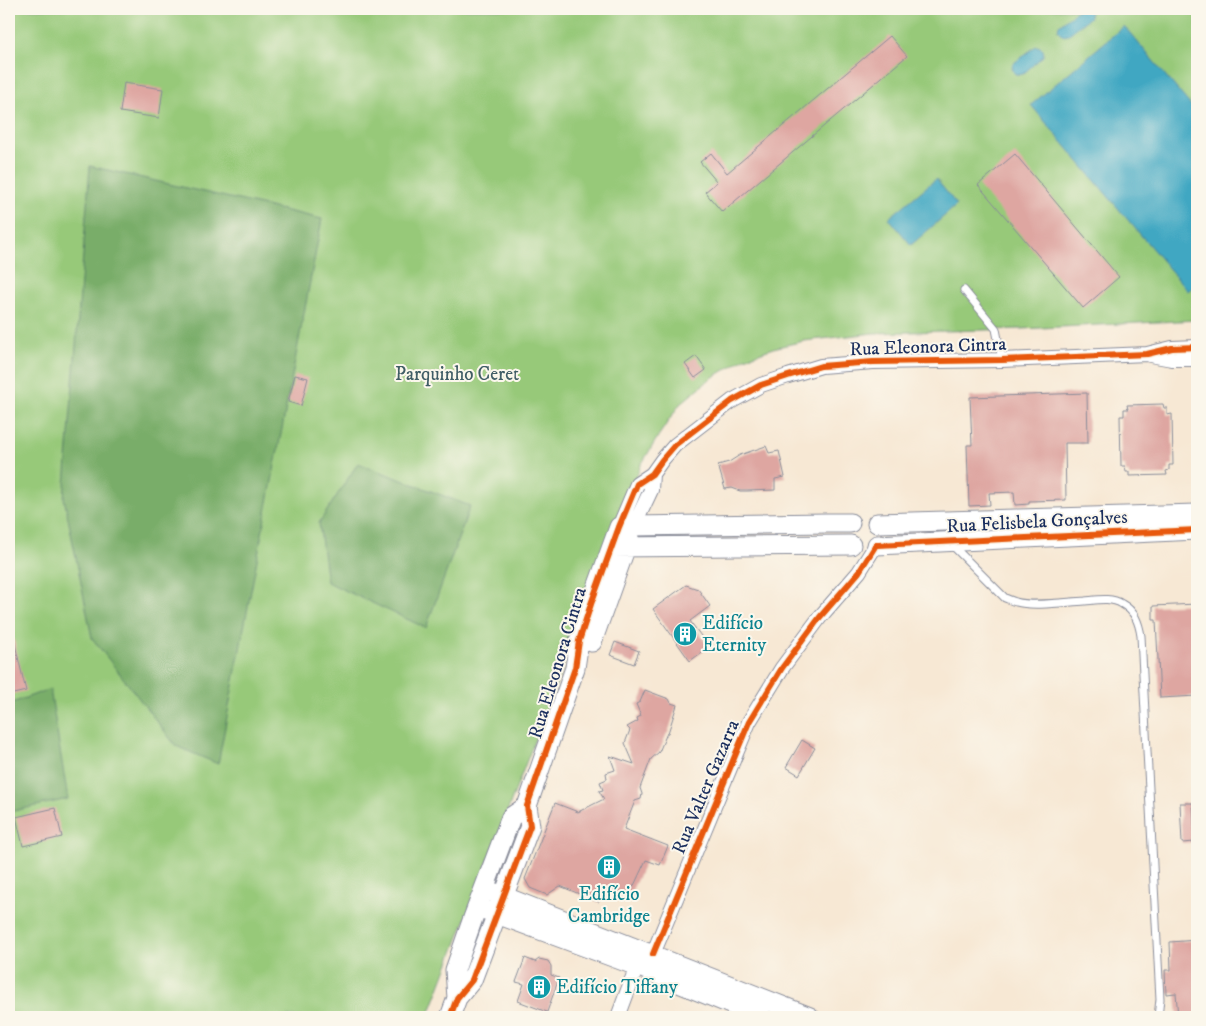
<svg xmlns="http://www.w3.org/2000/svg" width="1206" height="1026" font-family="'IM FELL DW Pica',serif">
  <rect width="100%" height="100%" fill="#fbf7ec"/>
  <filter id="ink" filterUnits="userSpaceOnUse"><feTurbulence type="fractalNoise" baseFrequency=".02" numOctaves="2"/><feDisplacementMap in="SourceGraphic" scale="10" xChannelSelector="R" yChannelSelector="G"/><feConvolveMatrix kernelMatrix="1 2 1 2 8 2 1 2 1" color-interpolation-filters="sRGB"/></filter>
  <filter id="wash" filterUnits="userSpaceOnUse"><feTurbulence type="fractalNoise" baseFrequency=".0096" numOctaves="4" result="noise"/><feDisplacementMap in="SourceGraphic" scale="20" xChannelSelector="R" yChannelSelector="G"/><feGaussianBlur stdDeviation="1.12" result="paint"/><feColorMatrix in="noise" values="0 0 0 0 0 0 0 0 0 0 0 0 0 0 0 0 0 1.4 0 .05"/><feComposite in="paint" operator="in"/></filter>
  <g filter="url(#wash)">
    <rect width="100%" height="100%" fill="#f7e8d4"/>
    <path fill="#97c979" stroke="#597c6c" d="M 9,9 L 1197,9 L 1197,320 L 1021,329 L 874,333 L 804,341 L 773,348 L 745,358 L 710,379 L 680,404 L 659,435 L 641,465 L 428,1017 L 9,1017 Z"/>
    <path fill="#79ad69" stroke="#4a6e64" d="M 90,166 L 322,219 L 218,764 L 176,746 L 92,638 L 64,498 Z
      M 358,463 L 470,506 L 426,628 L 327,582 L 319,523 Z
      M 50,689 L 68,799 L 9,812 L 9,704 Z"/>
    <path fill="#41a7c2" stroke="#2e6b90" d="M 1079,9 L 1088,9 L 1090,12 L 1090,17 L 1069,34 L 1065,36 L 1062,35 L 1058,30 L 1059,25 Z
      M 1124,26 L 1197,113 L 1197,283 L 1188,291 L 1031,105 Z
      M 1036,46 C 1042,46 1045,51 1043,56 L 1023,74 L 1018,75 L 1014,73 L 1012,67 L 1014,63 Z
      M 936,179 L 957,205 L 911,245 L 889,218 Z"/>
    <g id="blocks">
      <path fill="#dea6a1" d="M 890,36 L 907,56 L 722,212 L 705,192 L 717,182 L 700,162 L 711,153 L 727,173 Z
        M 124,83 L 163,89 L 159,118 L 120,112 Z
        M 1015,154 L 1119,277 L 1083,308 L 978,185 Z
        M 696,356 L 706,370 L 695,378 L 685,364 Z
        M 295,375 L 308,378 L 301,406 L 288,402 Z
        M 1087,393 L 1088,443 L 1065,443 L 1066,500 L 1029,501 L 1029,504 L 1015,505 L 1014,492 L 989,493 L 990,505 L 969,506 L 967,445 L 972,445 L 970,397 Z
        M 1163,404 L 1164,408 L 1167,408 L 1167,415 L 1172,414 L 1173,465 L 1169,465 L 1169,470 L 1166,471 L 1167,475 L 1129,476 L 1129,472 L 1126,472 L 1125,466 L 1121,466 L 1120,416 L 1124,416 L 1124,409 L 1128,409 L 1127,405 Z
        M 766,446 L 769,453 L 779,451 L 785,477 L 775,479 L 775,490 L 747,491 L 740,491 L 732,488 L 725,489 L 718,465 L 729,462 L 740,455 Z
        M 686,585 L 698,589 L 710,606 L 690,621 L 709,647 L 690,661 L 653,609 Z
        M 1197,604 L 1197,696 L 1160,698 L 1156,620 L 1153,620 L 1153,606 Z
        M 14,640 L 26,691 L 9,695 L 9,641 Z
        M 615,642 L 639,651 L 634,664 L 610,655 Z
        M 645,690 L 669,699 L 671,703 L 677,705 L 668,733 L 667,733 L 659,752 L 651,759 L 640,788 L 642,794 L 641,799 L 635,801 L 624,829 L 668,846 L 660,865 L 646,860 L 631,892 L 624,895 L 613,891 L 601,896 L 599,902 L 560,886 L 547,895 L 530,888 L 525,879 L 555,803 L 578,812 L 604,799 L 599,791 L 603,790 L 600,782 L 607,779 L 606,773 L 615,770 L 610,756 L 634,764 L 625,743 L 630,730 L 627,727 L 638,721 L 637,718 L 641,716 L 636,704 L 640,702 Z
        M 802,740 L 815,748 L 799,775 L 786,767 Z
        M 1180,803 L 1193,803 L 1195,842 L 1182,843 Z
        M 55,808 L 62,837 L 23,846 L 16,817 Z
        M 1197,940 L 1197,1017 L 1178,1017 L 1176,993 L 1166,994 L 1165,970 L 1171,970 L 1170,942 Z
        M 525,958 L 535,962 L 539,959 L 548,961 L 551,966 L 551,975 L 559,978 L 547,1012 L 518,1001 L 524,984 L 516,982 Z"/>
    </g>
  </g>
  <g filter="url(#ink)">
    <use href="#blocks" fill-opacity="0" stroke="#898c99" stroke-width="1"/>
    <g fill="none" stroke-linecap="round" stroke-linejoin="round">
      <g stroke="#898c99" stroke-width="9">
        <path id="lane" d="M 964,290 L 996,329 L 1002,360
          M 952,545 L 1005,598 C 1008,599 1012,601 1016,602 C 1033,607 1066,602 1085,601 C 1097,600 1111,597 1122,604 C 1135,611 1139,623 1141,636 L 1160,999 L 1158,1017"/>
      </g>
      <g stroke="#898c99" stroke-width="16">
        <path id="street" d="M 1150,355 L 1172,359 L 1197,359
          M 634,526 L 651,490 L 652,474
          M 619,527 L 637,484 L 652,474 L 662,460 L 675,445 L 732,401 L 761,385 L 788,376 L 821,366 L 873,362 L 1002,360 L 1147,354 L 1172,348 L 1197,347
          M 653,954 L 749,722 L 782,668 L 820,617 L 859,572 L 876,545
          M 618,1017 L 637,966"/>
      </g>
      <g stroke="#898c99" stroke-width="21">
        <path id="secondary" d="M 877,523 L 1197,514
          M 877,545 L 1197,530
          M 612,547 L 851,545
          M 592,642 L 629,538
          M 485,889 L 810,1017
          M 478,907 L 637,966 L 762,1017
          M 457,998 L 455,970 L 473,918 L 511,817 L 527,806
          M 450,1017 L 457,998 L 472,980 L 530,826 L 527,806 L 575,668 L 579,641 L 591,604 L 619,527 L 634,526 L 828,523 L 850,523"/>
      </g>
      <use href="#lane" stroke="#fff" stroke-width="7"/>
      <use href="#street" stroke="#fff" stroke-width="14"/>
      <use href="#secondary" stroke="#fff" stroke-width="19"/>
      <g stroke="#fbf7ec" stroke-width="9">
        <path id="cycleway" d="M 877,545 L 1197,530
          M 653,954 L 749,722 L 782,668 L 820,617 L 859,572 L 876,545
          M 450,1017 L 457,998 L 472,980 L 530,826 L 527,806 L 575,668 L 579,641 L 591,604 L 619,527 L 637,484 L 652,474 L 662,460 L 675,445 L 732,401 L 761,385 L 788,376 L 821,366 L 873,362 L 1002,360 L 1147,354 L 1172,348 L 1197,347"/>
      </g>
      <use href="#cycleway" stroke="#e8590c" stroke-width="6"/>
    </g>
  </g>
  <defs>
    <g id="building-disc" transform="scale(1.25)"><circle r="9.5" fill="#0f9aa8" stroke="#fbf7ec"/><path d="M-4-6H4V6H1V3H-1V6H-4ZM-2.5-4.3h1.7v1.8h-1.7ZM.8-4.3h1.7v1.8H.8ZM-2.5-1h1.7V.8h-1.7ZM.8-1h1.7V.8H.8Z" fill="#fff"/></g>
  </defs>
  <g fill-rule="evenodd">
    <use href="#building-disc" x="685" y="634"/>
    <use href="#building-disc" x="609" y="867"/>
    <use href="#building-disc" x="539" y="987"/>
  </g>
  <g text-anchor="middle" dominant-baseline="central" stroke-width="4" stroke-linejoin="round" paint-order="stroke">
    <g font-size="19" fill="#1b2f5e" stroke="#fbf7ec">
      <text transform="translate(928 347) rotate(-2)">Rua Eleonora Cintra</text>
      <text transform="translate(1037 522) rotate(-3)">Rua Felisbela Gonçalves</text>
      <text transform="translate(558 663) rotate(-73)">Rua Eleonora Cintra</text>
      <text transform="translate(706 787) rotate(-67)">Rua Valter Gazarra</text>
    </g>
    <g font-size="19" fill="#405d66" stroke="#fbf7ec">
      <text x="457" y="374">Parquinho Ceret</text>
    </g>
    <g font-size="19" fill="#0d838f" stroke="#fbf7ec" text-anchor="start">
      <text x="702" y="623">Edifício<tspan x="702" dy="22">Eternity</tspan></text>
      <text x="609" y="894" text-anchor="middle">Edifício<tspan x="609" dy="22">Cambridge</tspan></text>
      <text x="556" y="987">Edifício Tiffany</text>
    </g>
  </g>
  <rect width="1206" height="1026" fill="none" stroke="#fbf7ec" stroke-width="30"/>
</svg>
